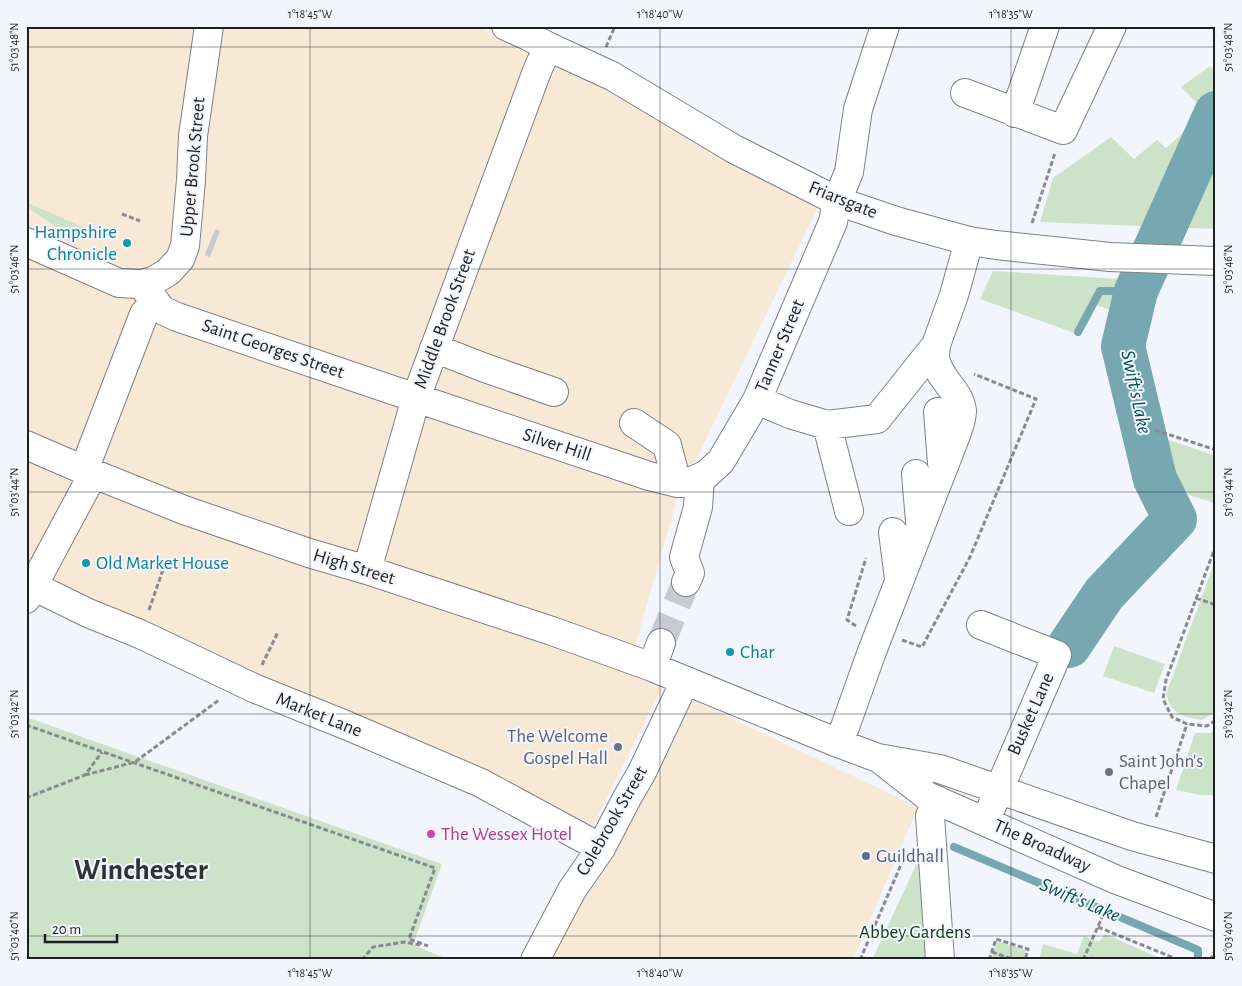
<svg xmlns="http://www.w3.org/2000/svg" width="1242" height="986" font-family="'Alegreya Sans',sans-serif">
  <rect width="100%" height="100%" fill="#f2f5fc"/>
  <path fill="#f8e9d6" d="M 26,26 L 474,26 L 529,47 L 820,203 L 677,499 L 628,671 L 662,688 L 590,832 L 46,605 L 29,613 L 26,617 Z
    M 686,697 L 918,807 L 853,960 L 545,960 Z"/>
  <path fill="#cce3ca" d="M 1210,66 L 1216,72 L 1216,229 L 1040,222 L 1053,178 L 1111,137 L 1134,159 L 1157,140 L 1166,148 L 1206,112 L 1181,87 Z
    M 26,202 L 83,227 L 76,241 L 26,206 Z
    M 993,271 L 1136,280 L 1127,315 L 1092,304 L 1080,335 L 980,299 Z
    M 1160,437 L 1216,456 L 1216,498 L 1214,503 L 1189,495 L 1168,467 Z
    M 1216,558 L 1216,709 L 1212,714 L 1202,720 C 1182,716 1173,716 1166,694 Z
    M 1114,646 L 1165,664 L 1154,693 L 1103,676 Z
    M 26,717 L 442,864 L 413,945 L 445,958 L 444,960 L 26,960 Z
    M 1216,725 L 1216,795 L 1200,795 L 1176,790 L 1195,733 L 1211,733 Z
    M 936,822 L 951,960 L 872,960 Z
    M 1105,934 L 1164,960 L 1039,960 L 1043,944 L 1077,954 L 1084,936 L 1099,942 Z
    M 997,941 L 1026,950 L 1023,960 L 991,960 Z"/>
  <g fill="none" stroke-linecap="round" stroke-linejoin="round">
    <path stroke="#77a8b1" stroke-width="8" d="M 1078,332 L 1100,291 L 1136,291
      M 954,847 L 1198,950 L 1198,960"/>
    <path stroke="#77a8b1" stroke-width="44" d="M 1069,646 L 1104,594 L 1175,519 L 1155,479 L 1123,346 L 1136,291 L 1216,113"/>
    <path stroke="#c8cad0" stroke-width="28" stroke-dasharray="28 14" stroke-linecap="butt" d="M 210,242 L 215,244
      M 661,643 L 686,582"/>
    <g stroke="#7e8086" stroke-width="30">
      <path id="minor" d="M 965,93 L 1063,130 L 1112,26
        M 1015,113 L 1045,26
        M 141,284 L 162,310 L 177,317 L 416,398 L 649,476 L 677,483 L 688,483 L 707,474 L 721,461 L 757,400 L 833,222 L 837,201 L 849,172 L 858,109 L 885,26
        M 434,348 L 485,368 L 554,392
        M 757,400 L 790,414 L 827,425 L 877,419 L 936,345
        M 938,412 L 942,463
        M 634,423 L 667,445 L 677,483
        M 827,425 L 849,511
        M 26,445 L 84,470 L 184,510 L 309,553 L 367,570 L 552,631 L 652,667 L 838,743 L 878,758 L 940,769 L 1132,836 L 1216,859
        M 84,470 L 144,314 L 155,301
        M 916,474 L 920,521
        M 893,532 L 899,579
        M 367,570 L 416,398 L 537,71 L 541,62 L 549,47
        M 686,582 L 690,573 L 684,557 L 698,507 L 700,478
        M 33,586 L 88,613 L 140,634 L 256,689 L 348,726 L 481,783 L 601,848
        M 26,599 L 93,474
        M 981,625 L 1057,655 L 992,806
        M 652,667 L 661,643
        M 838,743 L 845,727 L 871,654 L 956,435 C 959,427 962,419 962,411 C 960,390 937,378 935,357 C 935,353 936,349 936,345 L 954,295 L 969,241
        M 881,760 L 927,796 L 1117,880 L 1216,917
        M 937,800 L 930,816 L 940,960
        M 535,960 L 572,890 L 601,848 L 627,798 L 642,772 L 685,681"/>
    </g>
    <g stroke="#7e8086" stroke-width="30">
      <path id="major" d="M 506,26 L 528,36 L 549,47 L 612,76 L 734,149 L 837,201 L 896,221 L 969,241 L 996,245 L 1110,257 L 1216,261
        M 26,242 L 119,283 L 141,284 L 153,281 L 168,272 L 180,259 L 185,246 L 191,180 L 193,136 L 209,26"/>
    </g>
    <path stroke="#888a8f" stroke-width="3" stroke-dasharray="5 2.5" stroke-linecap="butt" d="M 606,47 L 615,26
      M 122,214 L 140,221
      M 1032,223 L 1055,153
      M 1155,430 L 1216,450
      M 1216,545 L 1166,680 L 1163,699 L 1172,717 L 1187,724 L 1207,726 L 1216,720
      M 1196,598 L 1216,605
      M 149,610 L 166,561
      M 856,626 L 847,620 L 866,558
      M 902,640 L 922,647 L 970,557 L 1036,399 L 974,374
      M 262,665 L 278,632
      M 26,725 L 435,868 L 409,939 L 428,946
      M 85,775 L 135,762 L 219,700
      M 26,798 L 85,775 L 102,752
      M 1156,817 L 1187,724
      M 1098,927 L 1179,960
      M 992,952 L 1015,960
      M 362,960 L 373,947 L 404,942 L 420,945
      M 860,960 L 906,853
      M 989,960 L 996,939 L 1028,949 L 1025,960
      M 1083,960 L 1108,904
      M 1089,960 L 1092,958 L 1098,960
      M 1210,960 L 1216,949"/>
    <use href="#minor" stroke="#fff" stroke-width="28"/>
    <use href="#major" stroke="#fff" stroke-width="28"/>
  </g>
  <path fill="none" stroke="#1e1f21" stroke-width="1" stroke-opacity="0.45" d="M 310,26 L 310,960M 660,26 L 660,960M 1011,26 L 1011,960M 26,47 L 1216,47M 26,269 L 1216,269M 26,492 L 1216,492M 26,714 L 1216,714M 26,936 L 1216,936"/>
  <g fill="#0f9aa8" stroke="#f2f5fc" stroke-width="2">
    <circle cx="127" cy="243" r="5"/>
    <circle cx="86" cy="563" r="5"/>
    <circle cx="730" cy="652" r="5"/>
  </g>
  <g fill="#6b7280" stroke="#f2f5fc" stroke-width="2">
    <circle cx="618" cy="747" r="5"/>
    <circle cx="1109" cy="772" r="5"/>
  </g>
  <circle fill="#d1479c" stroke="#f2f5fc" stroke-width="2" cx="431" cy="834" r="5"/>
  <circle fill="#5c6f8a" stroke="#f2f5fc" stroke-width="2" cx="866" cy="856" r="5"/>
  <g text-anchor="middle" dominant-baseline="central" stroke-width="4" stroke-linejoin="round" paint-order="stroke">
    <g font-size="19" fill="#1e1f21" stroke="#f2f5fc">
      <text transform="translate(193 167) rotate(-85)">Upper Brook Street</text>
      <text transform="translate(843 200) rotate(22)">Friarsgate</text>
      <text transform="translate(445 319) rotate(-70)">Middle Brook Street</text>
      <text transform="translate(780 346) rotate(-67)">Tanner Street</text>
      <text transform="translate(273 349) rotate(19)">Saint Georges Street</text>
      <text transform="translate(557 445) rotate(18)">Silver Hill</text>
      <text transform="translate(354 567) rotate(17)">High Street</text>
      <text transform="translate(1031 714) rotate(-66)">Busket Lane</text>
      <text transform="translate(319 715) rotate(22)">Market Lane</text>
      <text transform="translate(612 821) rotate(-60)">Colebrook Street</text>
      <text transform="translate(1042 846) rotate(24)">The Broadway</text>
    </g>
    <g font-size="19" fill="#0d838f" stroke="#f2f5fc" text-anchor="start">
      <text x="117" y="232" text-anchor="end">Hampshire<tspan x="117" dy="22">Chronicle</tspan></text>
      <text x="96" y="563">Old Market House</text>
      <text x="740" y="652">Char</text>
    </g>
    <g font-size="19" fill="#5b616d" stroke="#f2f5fc" text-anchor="end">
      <text x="608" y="736">The Welcome<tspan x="608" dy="22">Gospel Hall</tspan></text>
      <text x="1119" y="761" text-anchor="start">Saint John's<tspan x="1119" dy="22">Chapel</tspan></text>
    </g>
    <g font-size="19" fill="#b23c85" stroke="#f2f5fc" text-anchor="start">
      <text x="441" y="834">The Wessex Hotel</text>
    </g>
    <g font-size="19" fill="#4e5e75" stroke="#f2f5fc" text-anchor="start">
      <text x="876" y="856">Guildhall</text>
    </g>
    <g font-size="19" fill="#0e380c" stroke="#f2f5fc">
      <text x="915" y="932">Abbey Gardens</text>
    </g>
    <g font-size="20" font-style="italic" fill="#004d57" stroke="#f2f5fc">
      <text transform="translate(1136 392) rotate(78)">Swift's Lake</text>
      <text transform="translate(1080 900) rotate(23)">Swift's Lake</text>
    </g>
    <g font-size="29" font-weight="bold" fill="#303237" stroke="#f2f5fc">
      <text x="141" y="870">Winchester</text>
    </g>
  </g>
  <rect width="1242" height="986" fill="none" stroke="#f2f5fc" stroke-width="55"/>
  <path d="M45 934v8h72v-8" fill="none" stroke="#1e1f21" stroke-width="2.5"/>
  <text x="52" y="934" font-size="15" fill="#1e1f21" stroke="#f2f5fc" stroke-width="4" paint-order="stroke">20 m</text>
  <rect x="28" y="28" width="1186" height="930" fill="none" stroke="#1e1f21" stroke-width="2"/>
  <g font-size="12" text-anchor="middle" fill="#1e1f21">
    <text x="310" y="18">1°18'45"W</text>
    <text x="660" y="18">1°18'40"W</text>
    <text x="1011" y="18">1°18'35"W</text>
    <text transform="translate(14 47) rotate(-90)" y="4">51°03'48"N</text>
    <text transform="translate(1228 47) rotate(-90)" y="4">51°03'48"N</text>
    <text transform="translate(14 269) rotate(-90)" y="4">51°03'46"N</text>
    <text transform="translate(1228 269) rotate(-90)" y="4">51°03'46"N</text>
    <text transform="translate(14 492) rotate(-90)" y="4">51°03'44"N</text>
    <text transform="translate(1228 492) rotate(-90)" y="4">51°03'44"N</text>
    <text transform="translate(14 714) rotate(-90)" y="4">51°03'42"N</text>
    <text transform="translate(1228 714) rotate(-90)" y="4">51°03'42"N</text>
    <text transform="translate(14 936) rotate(-90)" y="4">51°03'40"N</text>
    <text transform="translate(1228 936) rotate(-90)" y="4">51°03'40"N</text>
    <text x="310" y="977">1°18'45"W</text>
    <text x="660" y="977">1°18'40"W</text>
    <text x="1011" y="977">1°18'35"W</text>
  </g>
</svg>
